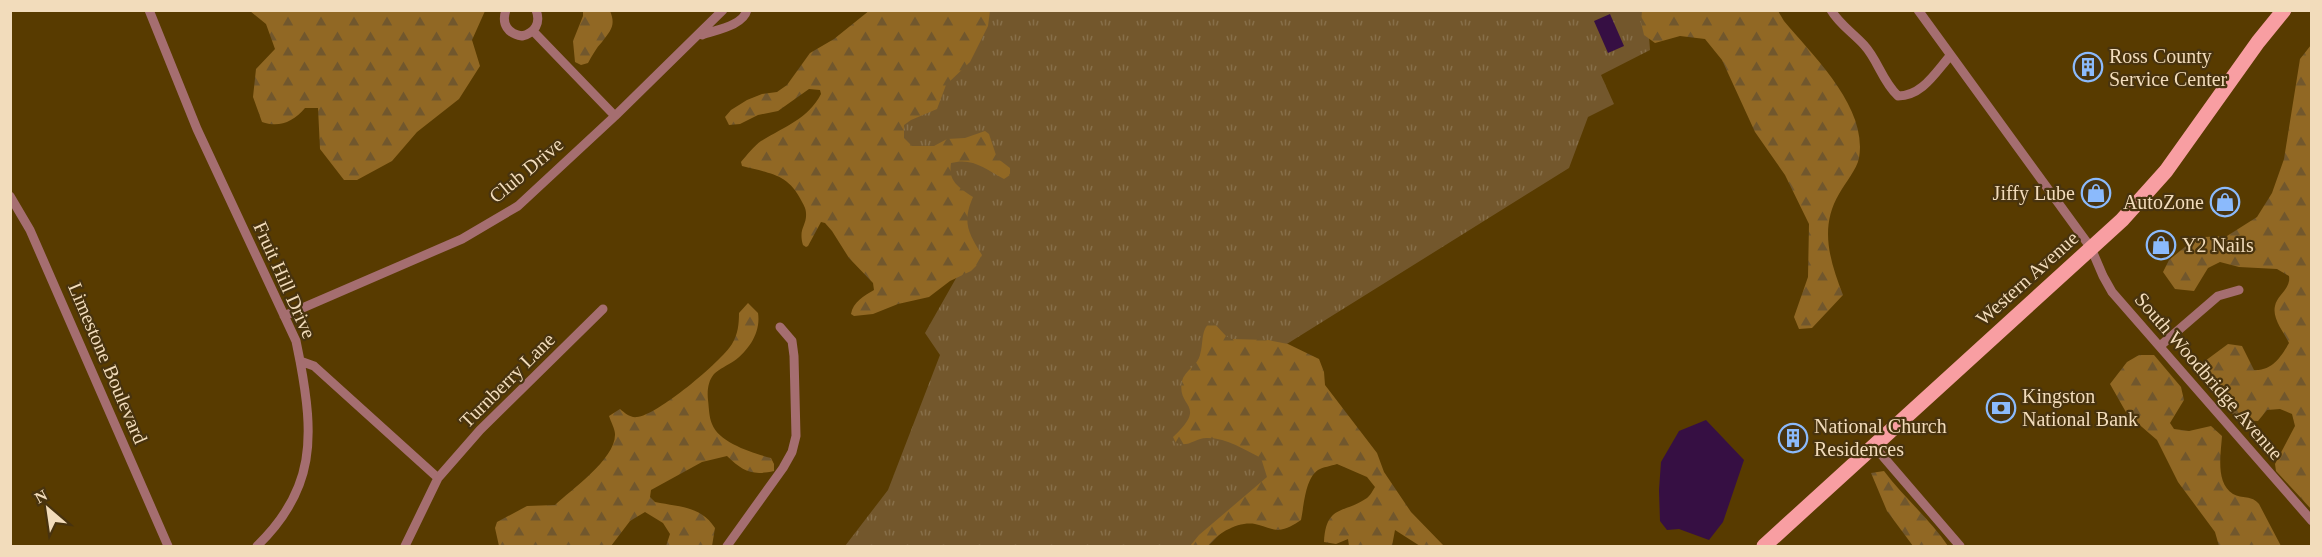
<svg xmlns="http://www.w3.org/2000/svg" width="2322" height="557" font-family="Georgia,serif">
  <defs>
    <pattern id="grass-tufts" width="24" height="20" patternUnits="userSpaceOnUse" patternTransform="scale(1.5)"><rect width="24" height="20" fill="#73572c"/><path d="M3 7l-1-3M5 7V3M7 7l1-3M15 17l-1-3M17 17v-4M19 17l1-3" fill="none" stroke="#876f49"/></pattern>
    <pattern id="forest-firs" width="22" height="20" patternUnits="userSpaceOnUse" patternTransform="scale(1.5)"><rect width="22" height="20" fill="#916824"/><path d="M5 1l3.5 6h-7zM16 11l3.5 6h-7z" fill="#71572d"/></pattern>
  </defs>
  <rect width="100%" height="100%" fill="#583b00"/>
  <path fill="url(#grass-tufts)" d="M 952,11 L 1647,11 L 1650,50 L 1601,75 L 1614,104 L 1588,117 L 1569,168 L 1234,377 L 1285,469 L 1208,546 L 845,546 L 888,490 L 940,355 L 925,333 L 972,250 L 881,126 Z"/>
  <path fill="url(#forest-firs)" d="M 870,10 L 990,11 L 988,26 L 970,62 L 946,85 L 937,109 L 911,120 L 904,125 L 904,138 L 912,146 L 934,146 L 947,139 L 965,138 L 985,131 L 989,134 L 997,158 L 1010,168 L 1010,175 L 1004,179 C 986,169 972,157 951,163 C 948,182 959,187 973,197 C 962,222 968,233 982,255 L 978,264 L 971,271 L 950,281 L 929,297 L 898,304 L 873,314 L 854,316 L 851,314 C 853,302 864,296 874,290 L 873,283 L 849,258 L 832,231 L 825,223 L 821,222 L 808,246 L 806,247 L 803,245 C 798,228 807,226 806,213 C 806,208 803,204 801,200 C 788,173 768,173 742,166 L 741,162 C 747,155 754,146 761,141 C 784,127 808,119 821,94 L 820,90 L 809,89 L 778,111 L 758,115 L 740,124 L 729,125 L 725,117 L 731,110 L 747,100 L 762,94 L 777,92 L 787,85 L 810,53 L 834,39 Z
    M 250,11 L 485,11 L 472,40 L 480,66 L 459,99 L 417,132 L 392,161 L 357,180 L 344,180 L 320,149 L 318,108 L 305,108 C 293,122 279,128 262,122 L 253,97 L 256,69 L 275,49 L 266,24 Z
    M 583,11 L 610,11 C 616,25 611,30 602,42 C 596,48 592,56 588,63 L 581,65 L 575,62 L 573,41 L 583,16 Z
    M 1642,11 L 1778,11 L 1784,21 C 1813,56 1868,107 1859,158 C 1857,169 1845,183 1839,194 C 1819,228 1830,261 1843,295 L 1812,328 L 1799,329 L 1794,317 L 1808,277 L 1809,224 L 1785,175 L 1755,132 L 1722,60 L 1705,39 L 1680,36 L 1655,43 L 1644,35 L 1641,22 Z
    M 2311,45 L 2311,509 L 2276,471 L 2275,464 L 2295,426 L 2292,414 L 2280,409 L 2267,410 L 2258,421 L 2239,420 L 2224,406 L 2200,374 L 2205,361 L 2228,344 L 2242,346 L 2254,370 C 2272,371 2281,357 2289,343 C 2284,332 2272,319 2275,306 C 2277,295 2291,289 2289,276 L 2277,269 L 2239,267 L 2220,262 L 2208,268 L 2194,291 L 2175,289 L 2163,272 L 2169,260 L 2186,246 L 2205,237 L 2227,236 L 2257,217 L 2272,193 L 2284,159 L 2300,59 Z
    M 748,303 L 758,313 C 761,332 749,350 734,361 C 728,365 719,369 714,374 C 708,381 707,391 708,400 C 709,408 709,417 712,424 C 719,443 753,453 771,458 L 774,464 L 774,471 C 751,476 743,471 727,456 L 702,462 L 651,490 L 650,497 L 655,502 C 679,507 701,506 715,528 L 712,546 L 666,546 L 670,534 L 663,523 L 645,512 L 630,521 L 611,546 L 499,546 L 495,528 L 497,522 L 527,506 L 555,505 C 571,490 616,459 615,434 C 615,429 611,422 609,416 L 620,409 C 625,413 630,418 637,417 C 656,416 721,362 732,344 C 738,334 739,324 739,313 Z
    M 1212,321 L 1226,336 L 1232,339 L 1268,340 L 1288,344 L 1319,359 L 1324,372 L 1325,385 L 1377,453 L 1384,472 L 1411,512 L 1444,546 L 1420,546 L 1395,530 L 1392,546 L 1349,546 L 1348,539 L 1336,544 L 1324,542 C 1326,504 1344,514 1367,498 C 1370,496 1373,490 1375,487 L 1367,477 L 1337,464 C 1331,466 1323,467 1318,470 C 1305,479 1304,506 1301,520 C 1294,525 1287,529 1278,530 C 1271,530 1262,525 1255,524 C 1239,521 1217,533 1208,546 L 1190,546 L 1199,535 L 1267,477 L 1261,458 C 1245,450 1227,438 1208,438 C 1196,437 1189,448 1176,443 L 1173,437 C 1209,403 1176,409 1182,381 C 1184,371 1198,365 1200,355 C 1204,342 1200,329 1212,321 Z
    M 2139,355 L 2154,355 L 2181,387 L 2184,400 L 2170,423 L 2174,429 L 2189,431 L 2211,426 L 2222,436 C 2221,453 2215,483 2233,494 C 2242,499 2252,495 2259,504 L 2281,546 L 2219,546 L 2215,532 L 2178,482 L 2157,440 L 2127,414 L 2110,384 L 2127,362 Z
    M 1884,471 C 1904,498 1930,519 1948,546 L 1913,546 L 1887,511 L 1871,473 Z"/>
  <path fill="#360f43" d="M 1610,14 L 1624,46 L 1608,53 L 1594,21 Z
    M 1706,420 L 1744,460 L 1723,522 L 1709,540 L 1679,529 L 1667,530 L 1660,521 L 1659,490 L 1661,462 L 1679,431 Z"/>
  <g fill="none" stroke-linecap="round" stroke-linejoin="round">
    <path stroke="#a56e70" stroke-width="9" d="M 149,10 L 197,129 L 296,341 L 300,361 L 314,366 L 438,478 L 405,546
      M 506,10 C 501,24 508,34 522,36 C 535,33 541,23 536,10
      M 1831,10 C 1839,24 1853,33 1864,45 C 1878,60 1882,81 1898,96 C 1922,96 1935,73 1950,56
      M 1918,10 L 2091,248 L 2103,276 L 2112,292 L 2312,521
      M 533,31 L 615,116
      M 702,35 C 715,30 743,26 747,10
      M 10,196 L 30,230 L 168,546
      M 284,316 L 462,239 L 518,206 L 615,116 L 723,10
      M 2160,346 L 2218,296 L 2239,290
      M 1874,446 L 1960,546
      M 438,478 L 480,430 L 603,309
      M 257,546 C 316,489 314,436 300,361
      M 727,546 L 783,468 L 792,452 L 796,436 L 794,356 L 792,341 L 780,327"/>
    <path stroke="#f89ea2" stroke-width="15" d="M 1764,546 L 2122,220 L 2166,171 L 2258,42 L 2284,10"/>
  </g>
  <defs>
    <g id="building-ring" transform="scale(1.5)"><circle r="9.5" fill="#48330e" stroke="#8bbafc" stroke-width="1.5"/><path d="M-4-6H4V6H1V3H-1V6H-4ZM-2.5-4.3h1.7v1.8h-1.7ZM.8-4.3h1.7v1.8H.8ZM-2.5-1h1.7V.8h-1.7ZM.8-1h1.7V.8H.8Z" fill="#8bbafc"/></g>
    <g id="shop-ring" transform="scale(1.5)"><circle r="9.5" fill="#48330e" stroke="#8bbafc" stroke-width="1.5"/><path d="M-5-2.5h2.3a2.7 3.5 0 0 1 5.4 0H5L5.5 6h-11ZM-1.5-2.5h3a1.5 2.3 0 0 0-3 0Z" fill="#8bbafc"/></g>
    <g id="bank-ring" transform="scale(1.5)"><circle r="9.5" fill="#48330e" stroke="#8bbafc" stroke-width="1.5"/><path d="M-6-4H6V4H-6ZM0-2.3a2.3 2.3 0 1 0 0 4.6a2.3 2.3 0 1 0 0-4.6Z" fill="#8bbafc"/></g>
  </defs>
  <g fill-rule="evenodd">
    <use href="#building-ring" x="2088" y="67"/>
    <use href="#shop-ring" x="2096" y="193"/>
    <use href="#shop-ring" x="2225" y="202"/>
    <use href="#shop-ring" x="2161" y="245"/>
    <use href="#bank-ring" x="2001" y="408"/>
    <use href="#building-ring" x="1793" y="438"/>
  </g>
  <g text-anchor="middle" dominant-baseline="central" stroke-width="4.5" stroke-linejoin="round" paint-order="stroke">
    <g font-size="20" fill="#f2dcbb" stroke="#48330e" text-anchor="start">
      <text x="2109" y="56">Ross County<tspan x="2109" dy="23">Service Center</tspan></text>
      <text x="2075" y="193" text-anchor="end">Jiffy Lube</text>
      <text x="2204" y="202" text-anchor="end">AutoZone</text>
      <text x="2182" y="245">Y2 Nails</text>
      <text x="2022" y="396">Kingston<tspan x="2022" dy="23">National Bank</tspan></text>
      <text x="1814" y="426">National Church<tspan x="1814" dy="23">Residences</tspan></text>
    </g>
    <g font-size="20" fill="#f2dcbb" stroke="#48330e">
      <text transform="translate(526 170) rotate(-40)">Club Drive</text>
      <text transform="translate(2027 278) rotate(-42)">Western Avenue</text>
      <text transform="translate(285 280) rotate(66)">Fruit Hill Drive</text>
      <text transform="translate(108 363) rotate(67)">Limestone Boulevard</text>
      <text transform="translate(2209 376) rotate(49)">South Woodbridge Avenue</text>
      <text transform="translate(507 380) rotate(-45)">Turnberry Lane</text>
    </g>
  </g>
  <rect width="2322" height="557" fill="none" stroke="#f2dcbb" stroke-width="24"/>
  <g transform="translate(48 509) rotate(331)" stroke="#48330e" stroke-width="4.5" paint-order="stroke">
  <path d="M0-4.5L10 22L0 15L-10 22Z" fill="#f2dcbb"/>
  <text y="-9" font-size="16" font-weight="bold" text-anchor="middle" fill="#f2dcbb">N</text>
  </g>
</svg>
